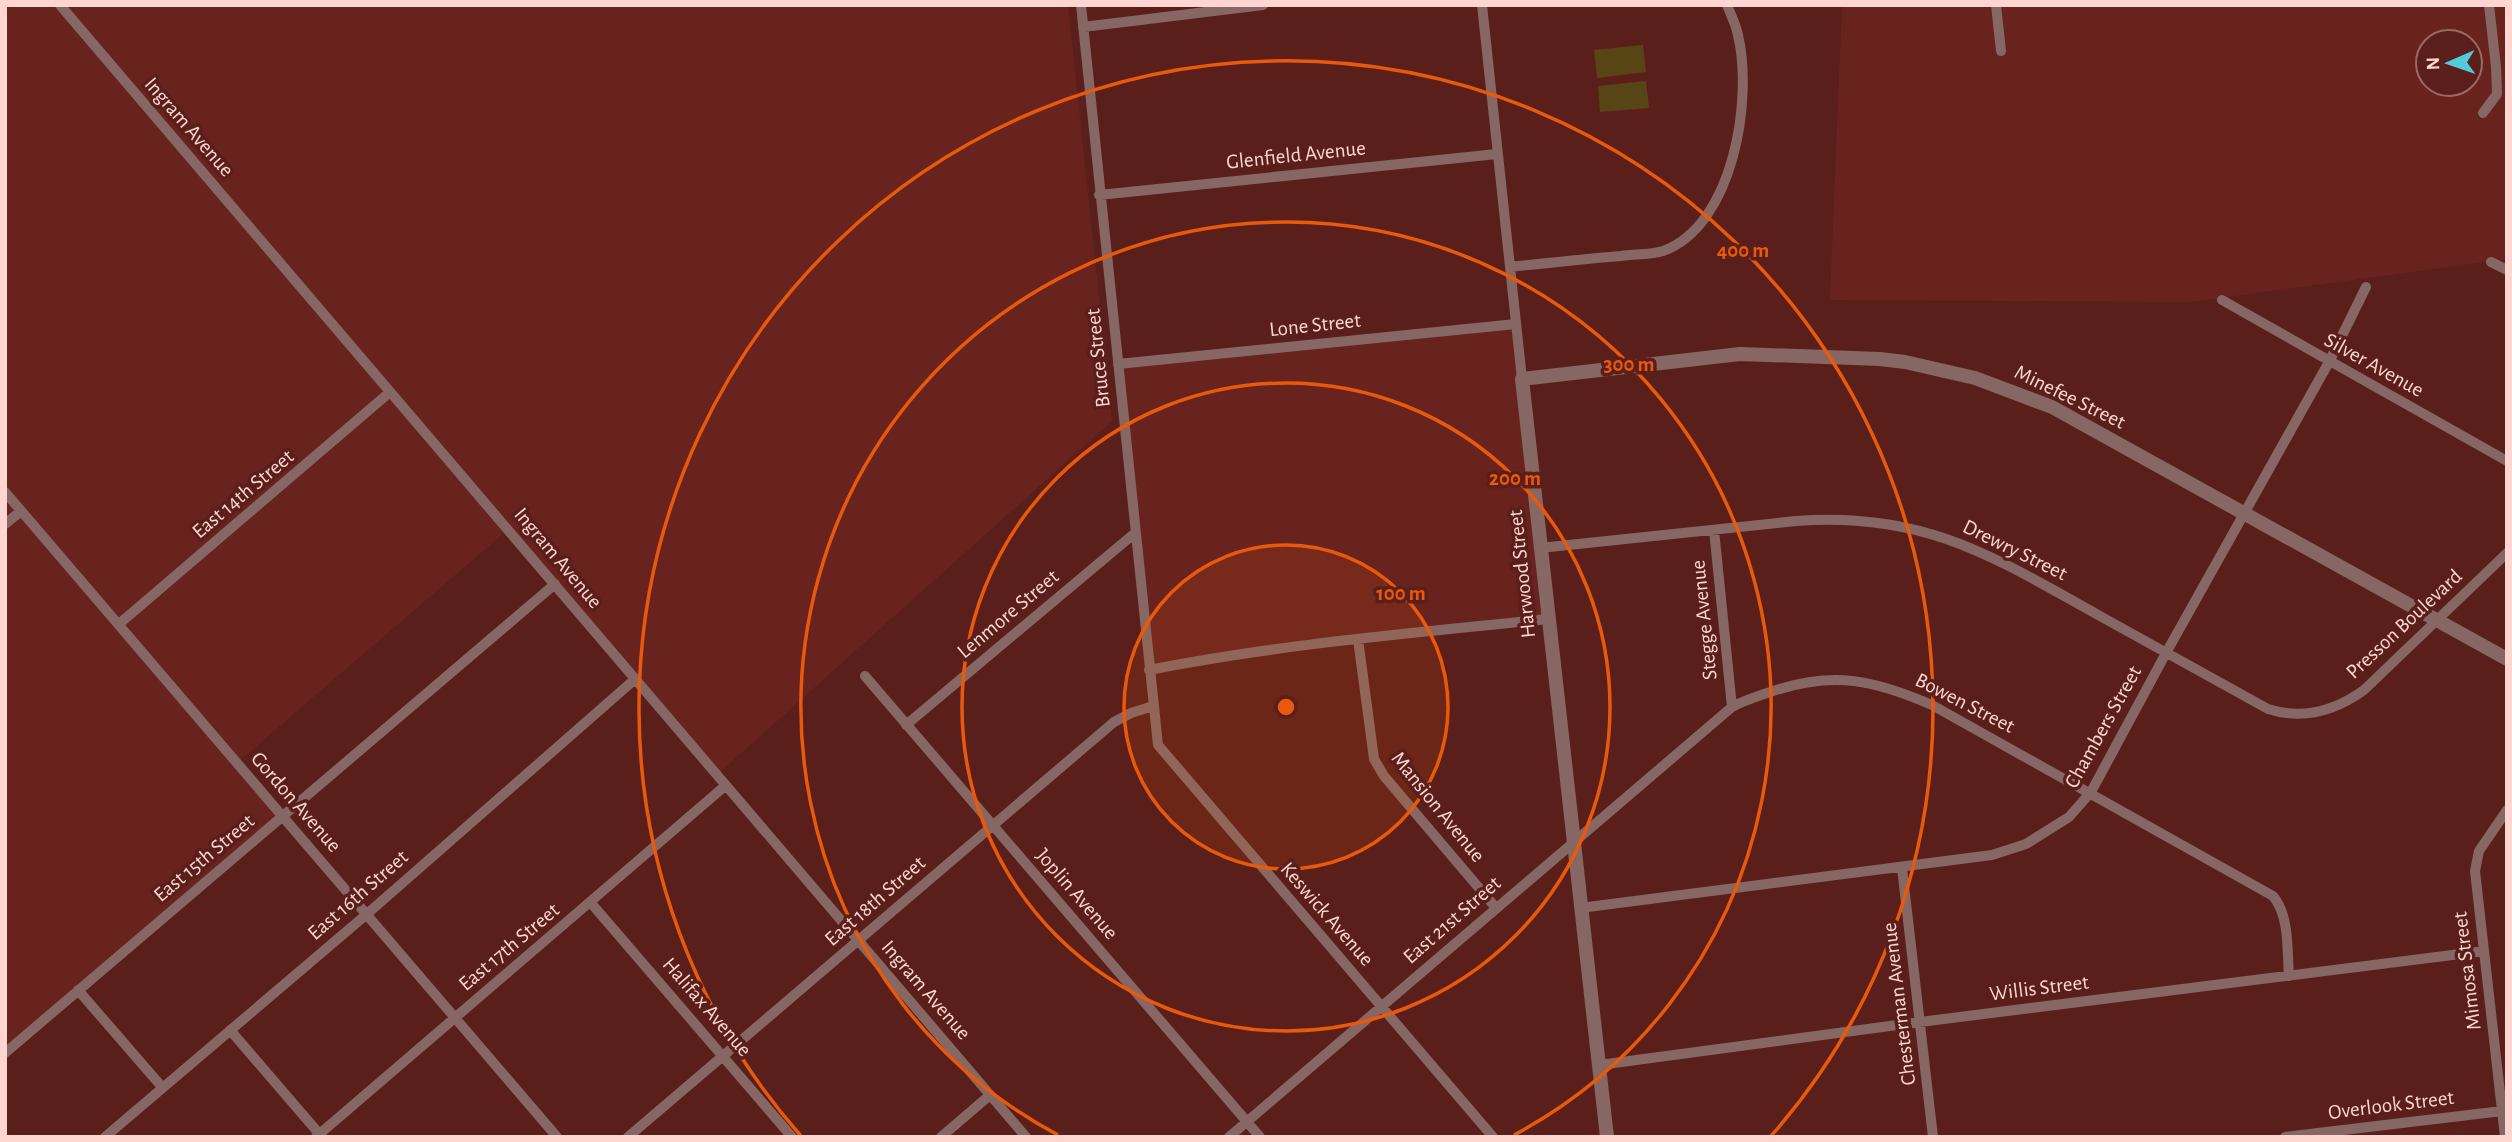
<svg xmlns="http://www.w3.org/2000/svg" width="2512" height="1142" font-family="'Alegreya Sans',sans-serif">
  <rect width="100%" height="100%" fill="#5b1f1b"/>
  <path fill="#68231f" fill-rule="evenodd" d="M 5,5 L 1068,5 L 1112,421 L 720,772 L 511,527 L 237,763 L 282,817 L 5,1054 Z
    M 1842,5 L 2507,5 L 2507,259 L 2190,302 L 1830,300 ZM 2428,42 L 2470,42 L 2470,84 L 2428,84 Z
    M 1516,324 L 1548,619 L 1149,666 L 1118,365 Z"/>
  <path fill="#584516" d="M 1643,45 L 1646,72 L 1597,78 L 1594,50 Z
    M 1646,81 L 1649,108 L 1600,112 L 1598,86 Z"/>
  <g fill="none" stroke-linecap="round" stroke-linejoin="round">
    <path stroke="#866763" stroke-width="10" d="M 60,5 L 1026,1137
      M 1081,5 L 1158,745 L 1493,1137
      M 1482,5 L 1522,379
      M 1996,5 L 2001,51
      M 1083,27 L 1263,5
      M 2483,113 L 2497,94 L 2496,67 L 2489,5
      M 1099,195 L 1497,154
      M 2491,262 L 2507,270
      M 1510,267 C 1547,263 1584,259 1621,256 C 1634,254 1651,255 1663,251 C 1734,225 1753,99 1738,35 C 1736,25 1731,15 1727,5
      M 2222,300 L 2507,461
      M 1118,364 L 1516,324
      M 5,492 L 557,1137
      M 5,524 L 21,511
      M 1714,530 L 1732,707
      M 1540,548 L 1796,521 C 1924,511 1994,557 2100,616 C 2156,647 2212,678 2268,709 C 2303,720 2335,711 2364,690 L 2507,553
      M 119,624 L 390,392
      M 1358,639 L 1374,759 L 1384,776 L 1496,908
      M 1149,670 C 1280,644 1415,633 1548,619
      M 865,676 L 1260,1137
      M 906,725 L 1135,533
      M 1902,868 L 1933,1137
      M 591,903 L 792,1137
      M 1580,908 L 1992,855 L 2026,844 L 2069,817 L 2091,792 L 2166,653 L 2329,362 L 2366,287
      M 78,990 L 162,1087
      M 230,1030 L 322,1137
      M 5,1053 L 555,584
      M 1599,1065 L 1920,1022 L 2484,951
      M 105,1137 L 367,914 L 634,680
      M 316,1137 L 725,786
      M 628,1137 L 1114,722 L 1131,713 L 1153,706
      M 941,1137 L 990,1095
      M 1229,1137 L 1732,707 C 1745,700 1759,696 1773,691 C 1835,671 1874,680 1932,705 L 2273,896 C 2290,916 2287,952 2289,976
      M 2285,1137 L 2502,1111
      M 2505,1137 L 2475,871 L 2479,851 L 2507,810"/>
    <path stroke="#866763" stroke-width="14" d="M 1607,1137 L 1522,379 L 1740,354 L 1880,359 L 1905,362 L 1975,378 L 2052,407 L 2507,659"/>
  </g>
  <circle cx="1286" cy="707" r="162" fill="#e8590c" fill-opacity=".12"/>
  <g fill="none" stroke="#e8590c" stroke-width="3.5">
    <circle cx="1286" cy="707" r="162"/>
    <circle cx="1286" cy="707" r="324"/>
    <path d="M1058 1135A485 485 0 1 1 1514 1135"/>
    <path d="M801 1136A647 647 0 1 1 1771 1136"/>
  </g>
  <g text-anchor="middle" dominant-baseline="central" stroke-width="7" stroke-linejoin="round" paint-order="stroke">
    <g font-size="21" fill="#fed6d1" stroke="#5b1f1b">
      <text transform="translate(189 127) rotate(49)">Ingram Avenue</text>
      <text transform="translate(1296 155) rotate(-6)">Glenfield Avenue</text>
      <text transform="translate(1315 325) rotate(-6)">Lone Street</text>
      <text transform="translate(1098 358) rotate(-96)">Bruce Street</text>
      <text transform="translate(2374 365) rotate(29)">Silver Avenue</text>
      <text transform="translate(2070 397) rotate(26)">Minefee Street</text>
      <text transform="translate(243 494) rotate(-40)">East 14th Street</text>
      <text transform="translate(2015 550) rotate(26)">Drewry Street</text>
      <text transform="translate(558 558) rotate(50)">Ingram Avenue</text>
      <text transform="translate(1522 574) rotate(-96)">Harwood Street</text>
      <text transform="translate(1008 614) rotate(-40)">Lenmore Street</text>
      <text transform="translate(1704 620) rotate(-96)">Stegge Avenue</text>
      <text transform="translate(2404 624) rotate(-43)">Presson Boulevard</text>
      <text transform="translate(1965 703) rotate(27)">Bowen Street</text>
      <text transform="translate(2103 727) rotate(-61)">Chambers Street</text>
      <text transform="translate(296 802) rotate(49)">Gordon Avenue</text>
      <text transform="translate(1438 807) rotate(51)">Mansion Avenue</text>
      <text transform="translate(204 858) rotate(-40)">East 15th Street</text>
      <text transform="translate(1077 894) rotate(49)">Joplin Avenue</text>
      <text transform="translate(358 895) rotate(-41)">East 16th Street</text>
      <text transform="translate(875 901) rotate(-41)">East 18th Street</text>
      <text transform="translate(1327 914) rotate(49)">Keswick Avenue</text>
      <text transform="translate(1452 920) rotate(-41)">East 21st Street</text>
      <text transform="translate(509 947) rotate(-40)">East 17th Street</text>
      <text transform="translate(2467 971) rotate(-97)">Mimosa Street</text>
      <text transform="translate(2039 988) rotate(-7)">Willis Street</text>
      <text transform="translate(926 990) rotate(49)">Ingram Avenue</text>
      <text transform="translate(1899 1004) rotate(-97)">Chesterman Avenue</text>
      <text transform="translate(707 1007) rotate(49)">Halifax Avenue</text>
      <text transform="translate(2391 1105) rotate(-7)">Overlook Street</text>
    </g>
  </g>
  <circle cx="1286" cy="707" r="10" fill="#e8590c" stroke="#5b1f1b" stroke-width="3.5"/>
  <g font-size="21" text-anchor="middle" font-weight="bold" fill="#e8590c" stroke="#5b1f1b" stroke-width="7" stroke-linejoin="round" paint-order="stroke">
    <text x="1743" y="257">400 m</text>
    <text x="1629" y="371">300 m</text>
    <text x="1515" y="485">200 m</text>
    <text x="1401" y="600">100 m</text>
  </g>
  <rect width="2512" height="1142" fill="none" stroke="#fed6d1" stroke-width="14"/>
  <g transform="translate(2449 63) rotate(268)"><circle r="33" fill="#5b1f1b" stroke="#9c6864" stroke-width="2"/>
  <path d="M0-5L12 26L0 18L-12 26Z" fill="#52cbda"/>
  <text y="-10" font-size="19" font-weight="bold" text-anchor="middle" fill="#fed6d1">N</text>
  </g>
</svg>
